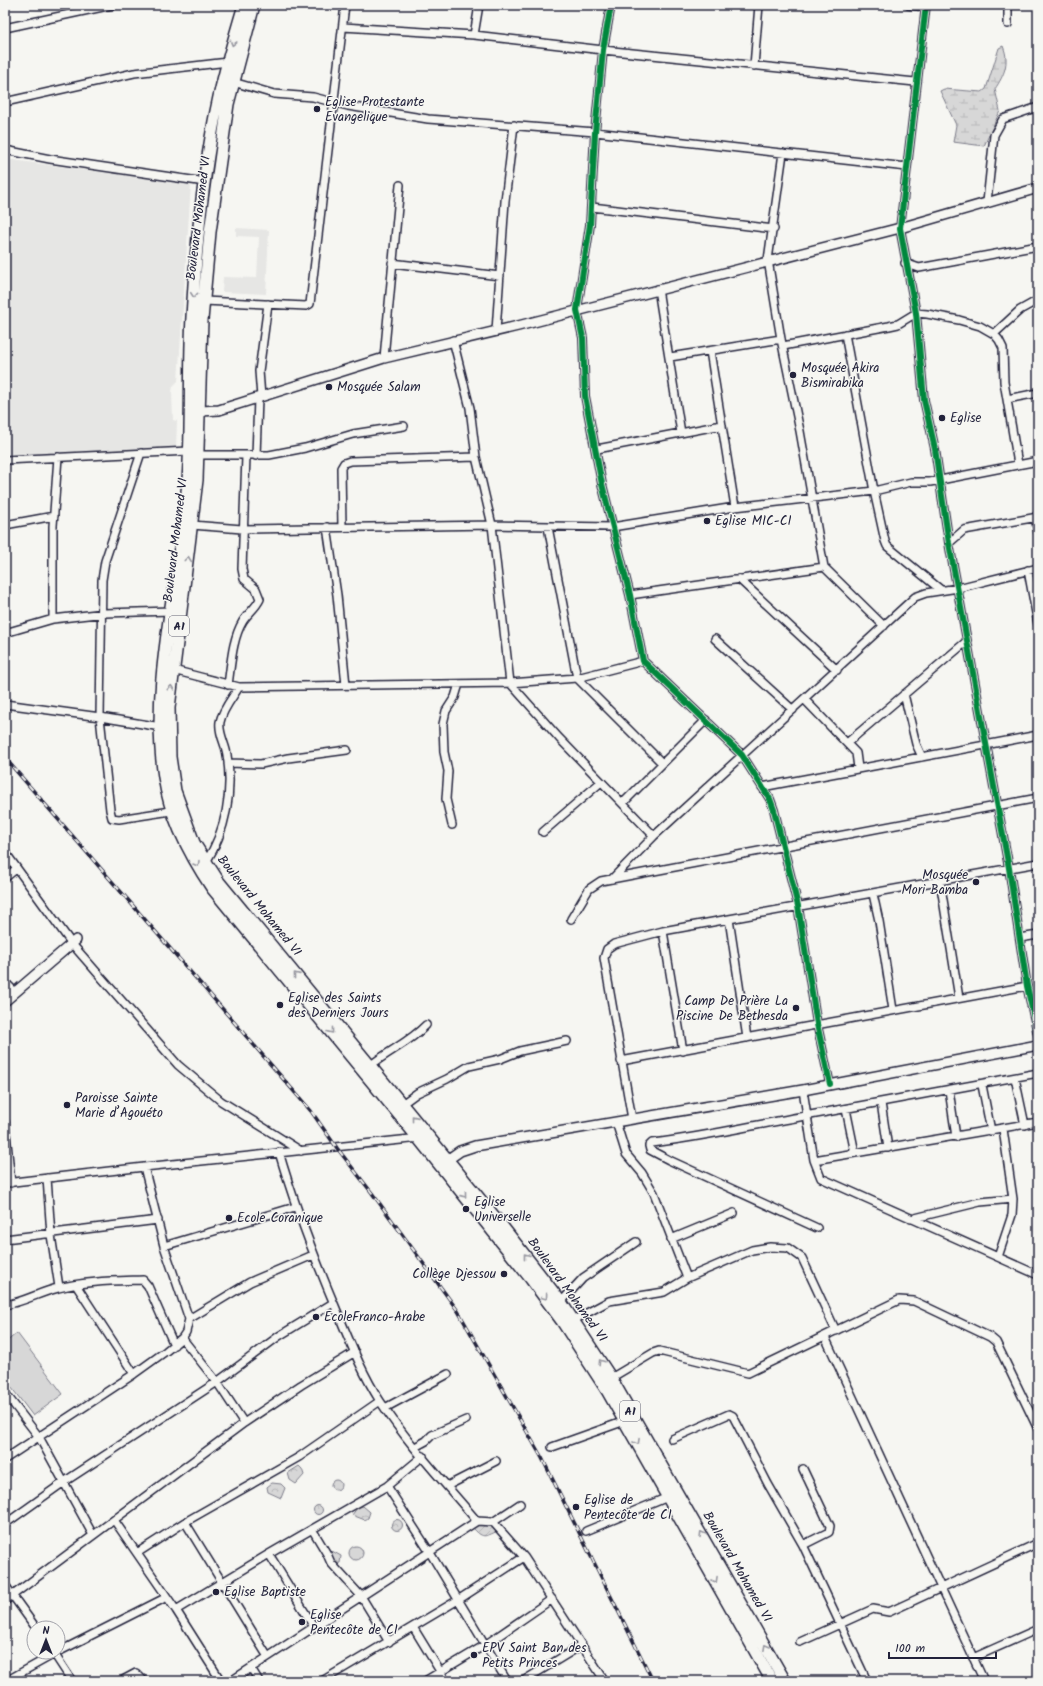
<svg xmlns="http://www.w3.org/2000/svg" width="1043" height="1686" font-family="Kalam,sans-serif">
  <defs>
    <pattern id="wetland-marsh" width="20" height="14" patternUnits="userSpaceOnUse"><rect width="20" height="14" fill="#d7d7d7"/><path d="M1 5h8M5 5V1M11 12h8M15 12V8" fill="none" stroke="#b8b8b9"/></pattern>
    <pattern id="park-crowns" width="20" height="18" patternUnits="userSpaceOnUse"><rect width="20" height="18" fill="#d7d7d7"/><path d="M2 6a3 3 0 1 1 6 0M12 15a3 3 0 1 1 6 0" fill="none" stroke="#b8b8b9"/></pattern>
    <pattern id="garden-furrows" width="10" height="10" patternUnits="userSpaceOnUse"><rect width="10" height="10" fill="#d7d7d7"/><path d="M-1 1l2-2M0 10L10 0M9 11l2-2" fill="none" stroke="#b8b8b9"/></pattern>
  </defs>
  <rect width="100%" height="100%" fill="#f6f6f2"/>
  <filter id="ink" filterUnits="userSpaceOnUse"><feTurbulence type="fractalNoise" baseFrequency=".025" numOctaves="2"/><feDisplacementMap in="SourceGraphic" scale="8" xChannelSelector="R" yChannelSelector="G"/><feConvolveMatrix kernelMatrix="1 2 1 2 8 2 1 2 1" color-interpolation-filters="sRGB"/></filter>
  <g filter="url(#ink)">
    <path fill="#e6e6e4" d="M 5,159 L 191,184 L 178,381 L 173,386 L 172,392 L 173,420 L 177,421 L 176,449 L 5,456 Z
      M 236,228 L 269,230 L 266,294 L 222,292 L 223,277 L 257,278 L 259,237 L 236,236 Z"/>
    <path fill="#d7d7d7" stroke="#7c7c89" d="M 17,1333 L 63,1394 L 33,1416 L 5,1379 L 5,1343 Z"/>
    <path fill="url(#wetland-marsh)" stroke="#7c7c89" d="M 1003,46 C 1010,63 1004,75 995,89 L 1000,111 L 984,146 L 953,142 L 956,125 L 940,91 L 944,89 L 982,92 L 986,89 L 999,48 Z"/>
    <path fill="url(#park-crowns)" stroke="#7c7c89" d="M 299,1466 L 302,1469 L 304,1475 L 296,1484 L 290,1480 L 288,1473 Z
      M331 1485a5 5 0 1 1 10 0a5 5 0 1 1-10 0Z
      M 272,1483 L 281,1484 L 285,1488 L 281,1498 L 268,1492 L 267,1487 Z
      M313.5 1510a4.5 4.5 0 1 1 9 0a4.5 4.5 0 1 1-9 0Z
      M 363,1506 L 370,1512 L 368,1518 L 365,1520 L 352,1515 L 357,1508 Z
      M391.5 1525a5.5 5.5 0 1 1 11 0a5.5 5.5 0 1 1-11 0Z
      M349 1553a7 7 0 1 1 14 0a7 7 0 1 1-14 0Z
      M 332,1551 L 341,1556 L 340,1563 L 334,1564 L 330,1557 Z"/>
    <path fill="url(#garden-furrows)" stroke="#7c7c89" d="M 478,1523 L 493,1525 L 498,1531 C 484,1537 483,1539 472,1527 Z"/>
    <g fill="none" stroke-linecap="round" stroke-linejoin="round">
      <g stroke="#22223b" stroke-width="10">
        <path id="street" d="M 611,5 L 603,50 L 595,132 L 590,225 L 577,310 L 583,338 L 585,396 L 602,484 L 630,595 L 643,661 L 742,755 L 770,799 L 774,810 L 798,906 L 817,1024 L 830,1084
          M 908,5 L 926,7
          M 926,5 L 900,228 L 916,313 L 924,400 L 935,449 L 949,543 L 1009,868 L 1027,986 L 1038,1035
          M 1008,24 L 1008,5
          M 343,27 L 474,35 L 603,50 L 915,82
          M 5,28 L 112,5
          M 474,35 L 479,5
          M 754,66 L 759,5
          M 233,82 L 274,94 L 313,97 L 348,106 L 428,119 L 595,132 L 907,167
          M 5,102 L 134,73 L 228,62
          M 5,150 L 50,159 L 205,182
          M 783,153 L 768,260 L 781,339 L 800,431 L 824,567 L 884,626
          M 987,202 L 994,135 L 1003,119 L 1038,107
          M 592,207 L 774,229
          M 392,263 L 500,276
          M 905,263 L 919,268 L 1038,246
          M 658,289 L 681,433
          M 204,301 L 306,306 L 310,304 L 345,5
          M 496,331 L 505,201 L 514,125
          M 845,334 L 874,491 L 885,541 L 887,546 L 941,590
          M 994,334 L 1020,310 L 1038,300
          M 453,340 L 470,408 L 476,457 L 492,525 L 510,683 L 559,738 L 654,836
          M 783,346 L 889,326 L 898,324 L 916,313 L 927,314 L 959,320 L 980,326 L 994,334 L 999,340 L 1003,348 L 1004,382 L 1018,464
          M 710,351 L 735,507
          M 670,357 L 781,339
          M 384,358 L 400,185
          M 261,397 L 259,371 L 268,304
          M 1007,399 L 1038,393
          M 597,449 L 722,425
          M 141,453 L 105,561 L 102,580 L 100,717 L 110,810 L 112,818 L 119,819 L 171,811
          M 200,455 L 269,455 L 305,448 L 353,434 L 404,426
          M 256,456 L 258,398
          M 5,460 L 189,451
          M 1035,517 L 1038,532
          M 5,525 L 54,516
          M 192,525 L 242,529 L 492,525 L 612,527 L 735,507 L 874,491 L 911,482 L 930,482 L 1038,461
          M 327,527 L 337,595 L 346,685
          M 342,527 L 341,468 L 344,463 L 350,461 L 476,457
          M 548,527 L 577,678 L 662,763
          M 949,543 L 964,530 L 1038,517
          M 1028,570 L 1038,624
          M 739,579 L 837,670
          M 630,595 L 824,567
          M 53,619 L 53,526 L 58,457
          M 5,633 L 53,619 L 105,613 L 171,611
          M 715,639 L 793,710
          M 173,670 L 239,687 L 510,683 L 577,678 L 643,661
          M 228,685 C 231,665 232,639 243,621 C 248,613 256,608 260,599 L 256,589 L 244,579 L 242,569 L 246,456
          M 904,694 L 916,744 L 922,757
          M 804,699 L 856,753 L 858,768
          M 5,704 L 100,717 L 161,727
          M 847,743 L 967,641
          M 228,763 L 261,764 L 288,758 L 347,750
          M 762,787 L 1038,735
          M 623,803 L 706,720
          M 452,825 L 446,799 L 448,771 L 444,752 L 443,724 L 446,711 L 455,697 L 459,684
          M 543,832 L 601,782
          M 5,852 L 72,944 L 178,1065 L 221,1101 L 301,1151
          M 206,862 C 226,831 233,792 227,755 C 226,745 218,733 220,722 C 222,710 233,697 239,687
          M 5,878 L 16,869
          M 612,879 L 654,836 L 915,597 L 926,593 L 958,588 L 1038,568
          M 940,881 L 959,998
          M 873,894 L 879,921 L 893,1010
          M 571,919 L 589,889 L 601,881 L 1038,798
          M 729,919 L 747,1038
          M 663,931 L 683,1051
          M 1020,938 L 1038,935
          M 5,982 L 15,992
          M 621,1061 L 1027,986
          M 370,1066 C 388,1051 410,1042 426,1025
          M 1015,1078 L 1025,1125
          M 982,1085 L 991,1131
          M 803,1090 L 814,1160 L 821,1178 L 1038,1275
          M 949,1090 L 956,1137
          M 881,1103 L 888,1148
          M 402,1104 L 417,1093 L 447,1079 L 469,1066 L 500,1059 L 520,1051 L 567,1041
          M 846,1109 L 855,1153
          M 632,1119 L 604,958 L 607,949 L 614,944 L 663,931 L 729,919 L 1038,863
          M 5,1122 L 11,1183
          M 616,1122 L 626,1154 L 642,1173 L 654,1193 L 687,1278
          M 1003,1129 L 1013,1199
          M 279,1152 C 295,1207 315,1259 337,1311 C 350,1342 362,1373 380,1401 C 408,1444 444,1482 477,1521 L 493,1522 L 524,1557 L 605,1681
          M 814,1160 L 1038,1122
          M 47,1178 L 51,1235 L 59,1287
          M 5,1183 L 144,1167 L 420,1138
          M 911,1219 L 980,1202 L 1013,1199 L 1012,1215 L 998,1257
          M 817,1228 L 669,1160 L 650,1150 L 649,1146 L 652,1143 C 704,1137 754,1125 805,1116 C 883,1101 960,1088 1038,1073
          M 5,1239 L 158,1220
          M 671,1239 L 734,1213
          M 164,1246 L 295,1207
          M 76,1285 L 134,1374
          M 561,1302 L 583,1278 L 636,1242
          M 5,1305 C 24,1302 40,1292 58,1288 C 86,1281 114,1281 143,1280 L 148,1286 L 174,1345
          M 189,1319 L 250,1282 L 313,1255
          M 574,1320 L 609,1301 L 664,1292 L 687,1278 L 752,1250 L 770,1247 L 788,1248 L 802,1258 L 836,1331
          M 825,1337 L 984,1681
          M 182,1338 L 217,1382 L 244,1423
          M 611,1378 L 653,1353 L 659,1351 L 748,1373 L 899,1300 L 914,1301 L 990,1337 L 996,1342 L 1038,1429
          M 5,1393 L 39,1437 L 93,1535
          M 385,1408 L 448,1374
          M 672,1439 L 729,1414 L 733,1416 L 768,1484 L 803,1545 L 867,1681
          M 415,1447 L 426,1441 L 432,1435 L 466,1420
          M 552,1447 L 625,1421
          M 5,1459 L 134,1374 L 166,1351 L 182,1338 L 186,1332 L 189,1319 L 164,1246 L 144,1167
          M 803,1469 L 830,1526 L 829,1532 L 803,1545
          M 387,1486 L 429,1551 L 507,1681
          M 447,1486 L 496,1461
          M 114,1520 L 176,1610 L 221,1681
          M 185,1522 L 268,1657
          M 493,1522 L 520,1504
          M 5,1524 L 64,1482 L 217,1382 L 279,1336 L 333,1303
          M 312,1529 L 327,1554 L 331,1563 L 361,1596 L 389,1642
          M 586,1531 L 668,1497
          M 137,1553 L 185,1522 L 299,1457 L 380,1401
          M 269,1554 L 314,1627
          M 5,1585 L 36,1628
          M 5,1601 L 244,1423 L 301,1385 L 355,1352
          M 176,1610 L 269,1554 L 387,1486 L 423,1456
          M 413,1627 L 446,1681
          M 800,1642 L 873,1609 L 889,1612 L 1038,1543
          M 53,1652 L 72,1681
          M 58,1652 L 167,1597
          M 973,1658 L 1038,1629
          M 251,1668 L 259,1681
          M 6,1681 L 58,1652
          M 121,1681 L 136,1673 L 144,1681
          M 231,1681 L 477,1521
          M 322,1681 L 458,1600 L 524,1557
          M 425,1681 L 485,1645 L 552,1599
          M 523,1681 L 582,1645"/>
      </g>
      <g stroke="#22223b" stroke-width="12">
        <path id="secondary" d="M 201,411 L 219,410 L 384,358 L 518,326 L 900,228 L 1038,188
          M 5,1001 L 76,940
          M 443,1163 L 460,1151 L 475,1146 L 803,1090 L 1038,1045"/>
      </g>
      <g stroke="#22223b" stroke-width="14">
        <path id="primary" d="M 244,5 C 235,35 226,66 219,97 C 203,169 196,243 192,317 C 189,371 192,425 188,480 C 181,578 149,678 164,777 C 170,817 189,854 212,888 L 419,1139 L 531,1279 L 562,1321 L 608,1392 L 772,1681
          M 254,5 L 228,104 L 210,232 L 202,320 L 197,480 L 169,708 L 170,757 L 175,791 L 194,843 L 219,882 L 502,1226 L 561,1302 L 611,1378 L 785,1681"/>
      </g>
      <use href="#street" stroke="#f6f6f2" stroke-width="7"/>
      <use href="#secondary" stroke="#f6f6f2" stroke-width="9"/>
      <use href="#primary" stroke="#f6f6f2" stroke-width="11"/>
      <g stroke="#22223b" stroke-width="3.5">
        <path id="rail" d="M 5,758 L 311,1111 L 337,1148 L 372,1193 L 458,1311 L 542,1458 L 653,1681"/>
      </g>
      <use href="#rail" stroke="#f6f6f2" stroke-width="2" stroke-dasharray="6" stroke-linecap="butt"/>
      <g stroke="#f6f6f2" stroke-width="8">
        <path id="cycleway" d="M 611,5 L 603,50 L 595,132 L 590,225 L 577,310 L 583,338 L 585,396 L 602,484 L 630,595 L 643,661 L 742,755 L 770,799 L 774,810 L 798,906 L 817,1024 L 830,1084
          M 926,5 L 900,228 L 916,313 L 924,400 L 935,449 L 949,543 L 1009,868 L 1027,986 L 1038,1035"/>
      </g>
      <use href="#cycleway" stroke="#00873e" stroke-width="6"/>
    </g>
    <defs><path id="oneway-chevron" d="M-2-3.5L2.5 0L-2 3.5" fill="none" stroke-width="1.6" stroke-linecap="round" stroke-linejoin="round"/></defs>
    <g stroke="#9797a0">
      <use href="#oneway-chevron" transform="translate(233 43) rotate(105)"/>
      <use href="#oneway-chevron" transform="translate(194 295) rotate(95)"/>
      <use href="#oneway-chevron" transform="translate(188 559) rotate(-83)"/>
      <use href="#oneway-chevron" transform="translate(171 688) rotate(-84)"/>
      <use href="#oneway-chevron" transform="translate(197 864) rotate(59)"/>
      <use href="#oneway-chevron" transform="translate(296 975) rotate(-129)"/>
      <use href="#oneway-chevron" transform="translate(331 1031) rotate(51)"/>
      <use href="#oneway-chevron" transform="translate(414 1118) rotate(-129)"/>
      <use href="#oneway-chevron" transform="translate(464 1195) rotate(51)"/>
      <use href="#oneway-chevron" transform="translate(526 1256) rotate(-128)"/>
      <use href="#oneway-chevron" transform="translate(545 1297) rotate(54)"/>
      <use href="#oneway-chevron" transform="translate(601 1362) rotate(-123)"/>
      <use href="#oneway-chevron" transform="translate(637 1442) rotate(61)"/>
      <use href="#oneway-chevron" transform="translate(702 1534) rotate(-121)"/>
      <use href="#oneway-chevron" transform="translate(715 1580) rotate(61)"/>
      <use href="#oneway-chevron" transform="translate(766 1647) rotate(-119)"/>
    </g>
  </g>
  <g fill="#22223b" stroke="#f6f6f2" stroke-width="1.5">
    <circle cx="317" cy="109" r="4"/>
    <circle cx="793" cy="375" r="4"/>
    <circle cx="329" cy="387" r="4"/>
    <circle cx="942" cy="418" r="4"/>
    <circle cx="707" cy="521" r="4"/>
    <circle cx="976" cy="882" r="4"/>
    <circle cx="280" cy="1005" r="4"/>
    <circle cx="796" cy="1008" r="4"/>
    <circle cx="67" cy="1105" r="4"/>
    <circle cx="466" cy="1209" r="4"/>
    <circle cx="229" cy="1218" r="4"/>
    <circle cx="504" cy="1274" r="4"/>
    <circle cx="316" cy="1317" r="4"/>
    <circle cx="576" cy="1507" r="4"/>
    <circle cx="216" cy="1592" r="4"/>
    <circle cx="302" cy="1622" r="4"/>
    <circle cx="474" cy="1655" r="4"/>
  </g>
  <g text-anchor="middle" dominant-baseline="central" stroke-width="3" stroke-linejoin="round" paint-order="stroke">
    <g fill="#f6f6f2" stroke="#626272" stroke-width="1">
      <rect x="169" y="616" width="20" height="20" rx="3"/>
      <rect x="620" y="1401" width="20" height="20" rx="3"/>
    </g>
    <g font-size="12" font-weight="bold" fill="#22223b">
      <text x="179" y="626">A1</text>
      <text x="630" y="1411">A1</text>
    </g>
    <g font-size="13" fill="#22223b" stroke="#f6f6f2" text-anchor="start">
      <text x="325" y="102">Eglise Protestante<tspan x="325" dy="15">Evangelique</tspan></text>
      <text x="801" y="368">Mosquée Akira<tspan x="801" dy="15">Bismirabika</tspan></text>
      <text x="337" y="387">Mosquée Salam</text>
      <text x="950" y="418">Eglise</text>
      <text x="715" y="521">Eglise MIC-CI</text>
      <text x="968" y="875" text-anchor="end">Mosquée<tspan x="968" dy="15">Mori Bamba</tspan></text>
      <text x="288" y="998">Eglise des Saints<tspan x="288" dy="15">des Derniers Jours</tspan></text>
      <text x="788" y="1001" text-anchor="end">Camp De Prière La<tspan x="788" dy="15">Piscine De Bethesda</tspan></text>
      <text x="75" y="1098">Paroisse Sainte<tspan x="75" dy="15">Marie d’Agouéto</tspan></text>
      <text x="474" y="1202">Eglise<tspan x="474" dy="15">Universelle</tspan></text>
      <text x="237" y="1218">Ecole Coranique</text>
      <text x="496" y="1274" text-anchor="end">Collège Djessou</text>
      <text x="324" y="1317">EcoleFranco-Arabe</text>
      <text x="584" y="1500">Eglise de<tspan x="584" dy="15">Pentecôte de CI</tspan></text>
      <text x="224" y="1592">Eglise Baptiste</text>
      <text x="310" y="1615">Eglise<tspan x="310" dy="15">Pentecôte de CI</tspan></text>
      <text x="482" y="1648">EPV Saint Ban des<tspan x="482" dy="15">Petits Princes</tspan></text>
    </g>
    <g font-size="13" fill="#22223b" stroke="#f6f6f2">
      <text transform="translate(199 218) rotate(-83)">Boulevard Mohamed VI</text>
      <text transform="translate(176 540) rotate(-83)">Boulevard Mohamed VI</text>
      <text transform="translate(259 906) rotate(51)">Boulevard Mohamed VI</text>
      <text transform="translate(567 1290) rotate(54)">Boulevard Mohamed VI</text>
      <text transform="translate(737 1567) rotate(60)">Boulevard Mohamed VI</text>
    </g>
  </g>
  <rect width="1043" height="1686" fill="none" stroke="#f6f6f2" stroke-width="20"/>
  <rect x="10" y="10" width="1023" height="1666" fill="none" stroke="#22223b" stroke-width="1.5" filter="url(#ink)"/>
  <g transform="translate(46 1640)"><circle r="19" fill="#f6f6f2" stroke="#a1a1a9"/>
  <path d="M0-3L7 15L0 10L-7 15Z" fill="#22223b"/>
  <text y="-6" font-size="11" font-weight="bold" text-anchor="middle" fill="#22223b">N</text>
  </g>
  <path d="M889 1652v6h107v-6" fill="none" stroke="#22223b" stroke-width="2"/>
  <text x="895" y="1652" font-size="12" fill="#22223b" stroke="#f6f6f2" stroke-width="3" paint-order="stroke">100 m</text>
</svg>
